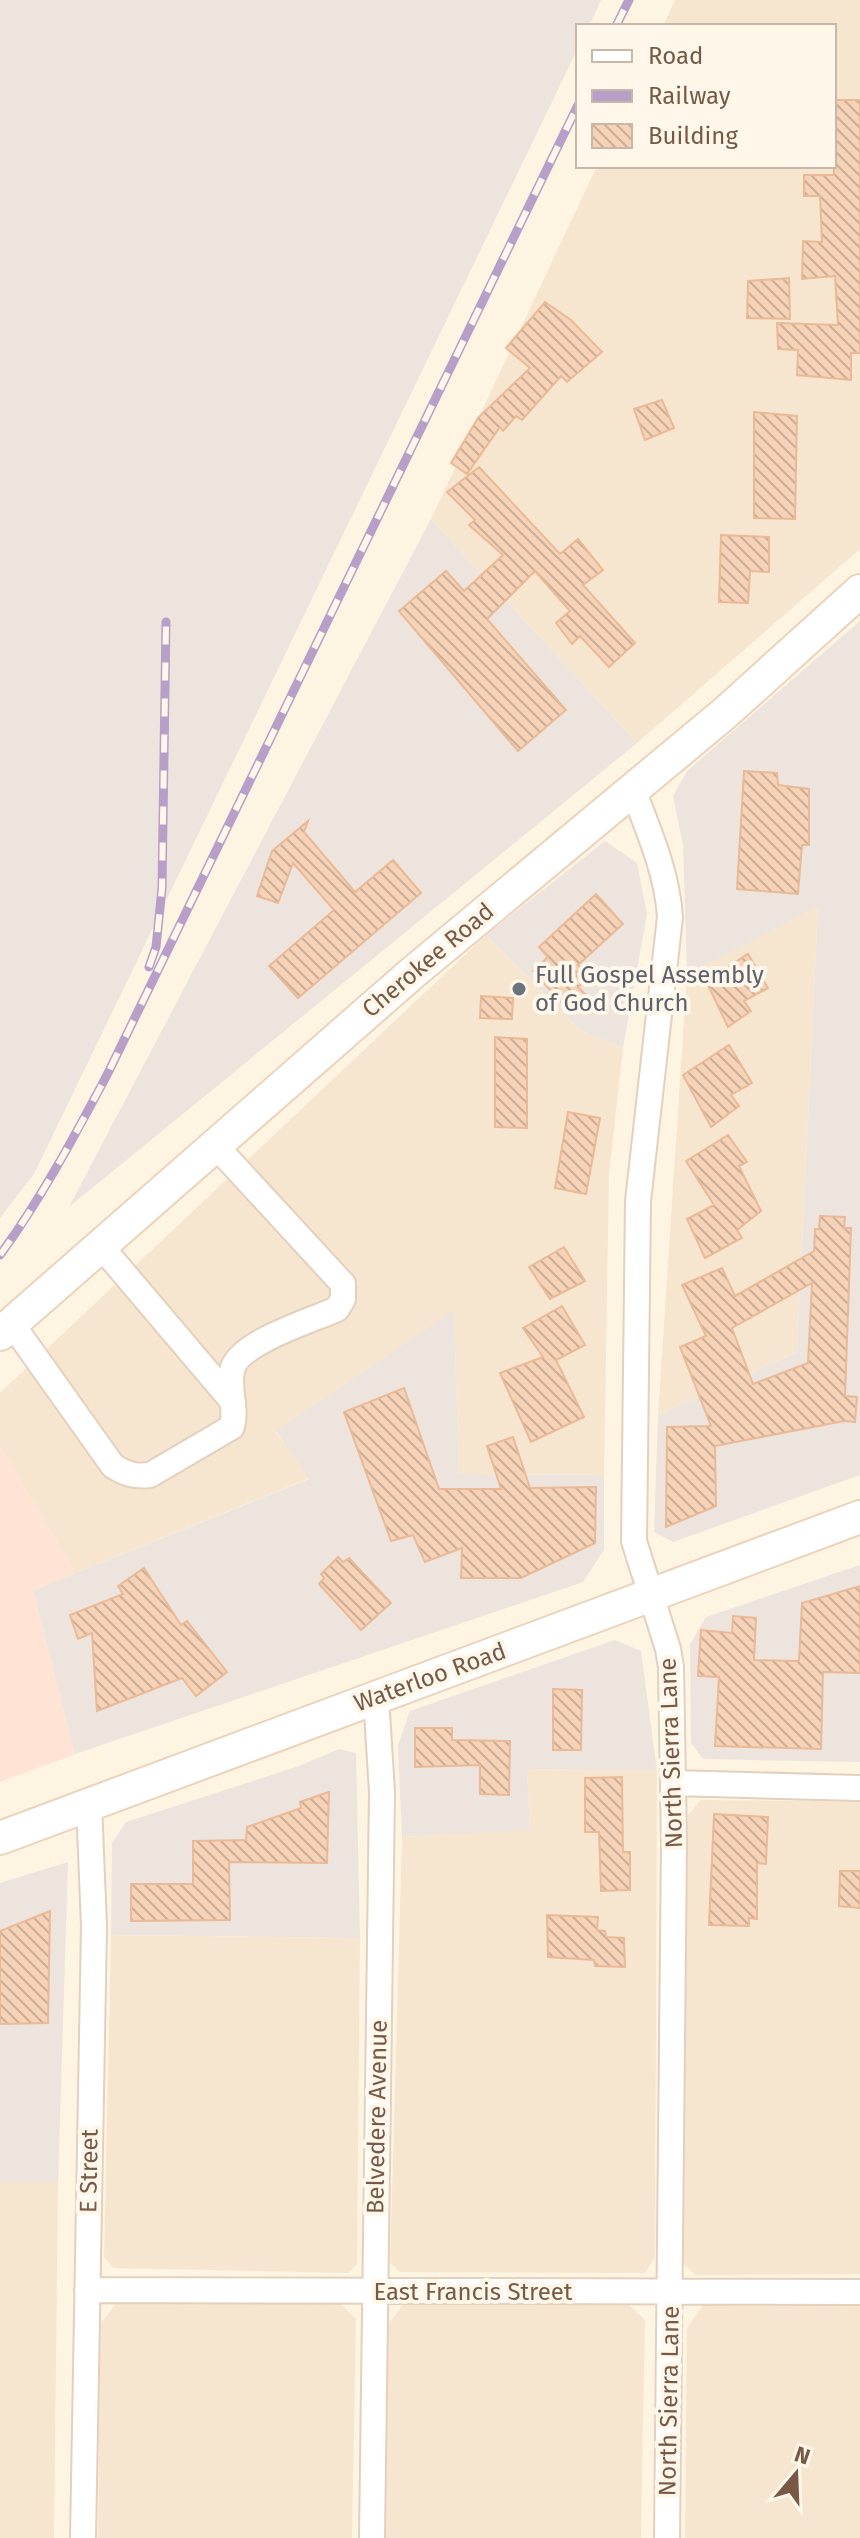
<svg xmlns="http://www.w3.org/2000/svg" width="860" height="2538" font-family="'Fira Sans',sans-serif">
  <defs>
    <pattern id="building-back-hatch" width="6" height="6" patternUnits="userSpaceOnUse" patternTransform="scale(2)"><rect width="6" height="6" fill="#f6d2b7"/><path d="M-1 5l2 2M0 0l6 6M5-1l2 2" fill="none" stroke="#ccad97"/></pattern>
  </defs>
  <rect width="100%" height="100%" fill="#fef4e2"/>
  <path fill="#f7e6cf" d="M 675,0 L 860,0 L 860,549 L 637,743 L 431,519 L 597,166 L 834,166 L 834,26 L 663,26 Z
    M 818,905 L 797,1352 L 658,1415 L 687,975 Z
    M 486,935 L 581,1031 L 623,1048 L 609,1174 L 604,1475 L 459,1474 L 454,1311 L 276,1432 L 310,1478 L 75,1573 L 0,1446 L 0,1393 Z
    M 527,1769 L 657,1771 L 655,2257 L 645,2273 L 400,2272 L 390,2263 L 402,1837 L 530,1829 Z
    M 701,1800 L 860,1801 L 860,2274 L 695,2275 L 681,2262 L 688,1815 Z
    M 111,1935 L 360,1938 L 357,2264 L 349,2273 L 113,2268 L 104,2257 Z
    M 0,2182 L 58,2182 L 54,2538 L 0,2538 Z
    M 116,2303 L 340,2303 L 356,2319 L 352,2538 L 98,2538 L 100,2325 Z
    M 404,2303 L 628,2304 L 645,2320 L 641,2538 L 386,2538 L 388,2325 Z
    M 703,2305 L 860,2306 L 860,2538 L 685,2538 L 687,2328 Z"/>
  <path fill="#ffe3d5" d="M 0,1446 L 75,1573 L 33,1590 L 75,1754 L 0,1782 Z"/>
  <path fill="#ede5dd" d="M 0,0 L 601,0 L 589,26 L 578,26 L 578,48 L 34,1174 L 0,1218 Z
    M 431,519 L 637,743 L 69,1207 Z
    M 860,621 L 860,1475 L 673,1542 L 654,1532 L 658,1415 L 797,1352 L 818,906 L 687,975 L 683,845 L 673,796 L 687,771 Z
    M 605,841 L 637,863 L 647,914 L 623,1048 L 581,1031 L 486,935 Z
    M 454,1310 L 459,1474 L 604,1475 L 604,1550 L 583,1582 L 75,1754 L 33,1590 L 309,1479 L 276,1431 Z
    M 860,1565 L 860,1762 L 703,1759 L 691,1743 L 690,1644 L 706,1617 Z
    M 615,1640 L 641,1651 L 657,1771 L 527,1769 L 530,1830 L 402,1837 L 398,1745 L 410,1711 Z
    M 339,1749 L 356,1753 L 360,1938 L 111,1935 L 112,1843 L 126,1822 L 299,1766 Z
    M 68,1862 L 58,2182 L 0,2182 L 0,1883 Z"/>
  <path fill="url(#building-back-hatch)" stroke="#eab996" stroke-width="2" fill-rule="evenodd" d="M 834,100 L 860,100 L 860,353 L 851,353 L 851,380 L 797,375 L 798,350 L 778,349 L 777,323 L 838,325 L 835,276 L 802,279 L 803,241 L 822,242 L 820,196 L 804,196 L 804,175 L 834,175 Z
    M 789,278 L 790,319 L 747,318 L 748,281 Z
    M 545,302 L 571,320 L 602,352 L 567,382 L 561,376 L 522,420 L 516,416 L 503,431 L 500,427 L 467,474 L 451,463 L 478,418 L 530,368 L 506,348 Z
    M 662,400 L 674,428 L 645,440 L 634,409 Z
    M 754,412 L 797,416 L 795,519 L 754,518 Z
    M 479,467 L 560,554 L 578,539 L 603,570 L 583,585 L 635,643 L 609,667 L 580,636 L 572,644 L 556,623 L 570,611 L 535,571 L 487,619 L 566,710 L 518,751 L 399,611 L 446,571 L 464,591 L 503,555 L 469,525 L 475,520 L 447,492 Z
    M 721,535 L 769,537 L 769,572 L 750,571 L 748,603 L 719,602 Z
    M 744,771 L 777,773 L 778,785 L 809,789 L 809,845 L 802,845 L 798,894 L 737,889 Z
    M 308,821 L 304,832 L 355,892 L 393,860 L 421,893 L 298,998 L 269,966 L 334,910 L 293,863 L 278,903 L 257,896 L 272,851 Z
    M 596,894 L 623,924 L 578,965 L 581,968 L 575,974 L 583,983 L 578,987 L 587,996 L 570,1012 L 533,971 L 548,957 L 539,947 Z
    M 748,954 L 768,988 L 744,1001 L 751,1011 L 728,1027 L 706,981 Z
    M 481,996 L 513,998 L 512,1019 L 480,1018 Z
    M 495,1037 L 527,1039 L 527,1128 L 495,1127 Z
    M 729,1045 L 752,1083 L 731,1095 L 739,1106 L 711,1127 L 683,1075 Z
    M 568,1112 L 600,1118 L 586,1194 L 555,1188 Z
    M 728,1135 L 747,1162 L 739,1166 L 761,1211 L 737,1230 L 742,1238 L 705,1258 L 687,1219 L 714,1205 L 686,1161 Z
    M 820,1216 L 845,1217 L 844,1228 L 851,1228 L 845,1396 L 857,1397 L 855,1422 L 844,1421 L 715,1446 L 716,1506 L 666,1527 L 667,1427 L 711,1426 L 680,1347 L 706,1336 L 682,1285 L 722,1268 L 735,1296 L 814,1251 L 815,1229 L 819,1229 ZM 812,1283 L 808,1363 L 753,1384 L 732,1328 Z
    M 564,1247 L 585,1281 L 550,1299 L 529,1267 Z
    M 562,1306 L 585,1345 L 556,1360 L 584,1417 L 531,1442 L 500,1373 L 543,1357 L 523,1328 Z
    M 404,1388 L 439,1489 L 501,1489 L 487,1446 L 513,1437 L 530,1488 L 596,1487 L 595,1543 L 521,1578 L 461,1578 L 462,1548 L 425,1562 L 413,1535 L 391,1541 L 344,1412 Z
    M 338,1557 L 343,1562 L 349,1558 L 391,1603 L 361,1630 L 319,1584 L 324,1578 L 321,1574 Z
    M 144,1568 L 181,1625 L 187,1621 L 227,1672 L 196,1696 L 182,1678 L 97,1711 L 92,1633 L 78,1639 L 70,1615 L 123,1594 L 118,1586 Z
    M 860,1586 L 860,1673 L 823,1672 L 821,1749 L 715,1746 L 719,1677 L 698,1676 L 701,1630 L 732,1633 L 733,1616 L 756,1618 L 754,1660 L 799,1661 L 802,1603 Z
    M 553,1689 L 582,1690 L 581,1750 L 553,1750 Z
    M 415,1728 L 452,1728 L 452,1740 L 510,1741 L 509,1795 L 480,1794 L 480,1765 L 415,1767 Z
    M 622,1777 L 623,1852 L 630,1852 L 630,1890 L 601,1891 L 599,1832 L 585,1832 L 585,1778 Z
    M 329,1792 L 327,1863 L 229,1862 L 230,1920 L 131,1921 L 131,1884 L 193,1884 L 193,1841 L 246,1840 L 247,1827 L 301,1808 L 300,1802 Z
    M 714,1814 L 768,1817 L 766,1864 L 757,1863 L 757,1919 L 749,1918 L 749,1926 L 709,1925 Z
    M 840,1871 L 860,1871 L 860,1908 L 839,1906 Z
    M 50,1911 L 48,2023 L 0,2024 L 0,1931 Z
    M 547,1915 L 598,1917 L 597,1930 L 605,1931 L 606,1937 L 624,1938 L 625,1967 L 595,1966 L 594,1960 L 548,1957 Z"/>
  <g fill="none" stroke-linecap="round" stroke-linejoin="round">
    <g stroke="#e3d0bd" stroke-width="28">
      <path id="street" d="M 633,790 C 649,832 667,872 670,917 L 638,1201 L 634,1541 L 668,1649 L 671,1667 L 674,1845 L 667,2538
        M 100,1245 L 233,1402
        M 12,1324 L 113,1466 C 126,1474 135,1477 150,1475 L 232,1427 C 237,1408 228,1390 232,1371 C 236,1343 313,1320 337,1309 L 343,1299 L 343,1284 L 214,1144
        M 673,1783 L 860,1788
        M 87,2290 L 860,2292
        M 83,2538 L 94,1926 L 89,1804
        M 372,2538 L 382,1792 L 376,1697"/>
    </g>
    <g stroke="#ebd3bc" stroke-width="36">
      <path id="secondary" d="M 0,1334 L 410,975 L 725,713 L 860,591
        M 0,1838 L 860,1517"/>
    </g>
    <use href="#street" stroke="#fff" stroke-width="24"/>
    <use href="#secondary" stroke="#fff" stroke-width="32"/>
    <g stroke="#b79fc9" stroke-width="9">
      <path id="rail" d="M 616,26 L 629,0
        M 149,967 L 156,947 L 162,888 L 166,622
        M 0,1255 C 41,1199 74,1137 107,1075 L 578,105"/>
    </g>
    <use href="#rail" stroke="#fff7ea" stroke-width="6" stroke-dasharray="18" stroke-linecap="butt"/>
  </g>
  <circle fill="#6b7280" stroke="#fff7ea" stroke-width="3" cx="519" cy="989" r="8"/>
  <g text-anchor="middle" dominant-baseline="central" stroke-width="8" stroke-linejoin="round" paint-order="stroke">
    <g font-size="24" fill="#785946" stroke="#fff7ea">
      <text transform="translate(428 960) rotate(-40)">Cherokee Road</text>
      <text transform="translate(430 1677) rotate(-20)">Waterloo Road</text>
      <text transform="translate(671 1753) rotate(-92)">North Sierra Lane</text>
      <text transform="translate(377 2117) rotate(-89)">Belvedere Avenue</text>
      <text transform="translate(89 2171) rotate(-89)">E Street</text>
      <text x="473" y="2292">East Francis Street</text>
      <text transform="translate(669 2401) rotate(-89)">North Sierra Lane</text>
    </g>
    <g font-size="24" fill="#5b616d" stroke="#fff7ea" text-anchor="start">
      <text x="535" y="975">Full Gospel Assembly<tspan x="535" dy="28">of God Church</tspan></text>
    </g>
  </g>
  <rect x="576" y="24" width="260" height="144" fill="#fff7ea" stroke="#c9b8a8" stroke-width="2"/>
  <rect x="592" y="50" width="40" height="12" fill="#ffffff" stroke="#c9b8a8" stroke-width="2"/>
  <text x="648" y="64" font-size="24" fill="#785946">Road</text>
  <rect x="592" y="90" width="40" height="12" fill="#b79fc9" stroke="#c9b8a8" stroke-width="2"/>
  <text x="648" y="104" font-size="24" fill="#785946">Railway</text>
  <rect x="592" y="124" width="40" height="24" fill="url(#building-back-hatch)" stroke="#c9b8a8" stroke-width="2"/>
  <text x="648" y="144" font-size="24" fill="#785946">Building</text>
  <g transform="translate(796 2474) rotate(19)" stroke="#fff7ea" stroke-width="6" paint-order="stroke">
  <path d="M0-6L14 30L0 20L-14 30Z" fill="#785946"/>
  <text y="-12" font-size="22" font-weight="bold" text-anchor="middle" fill="#785946">N</text>
  </g>
</svg>
